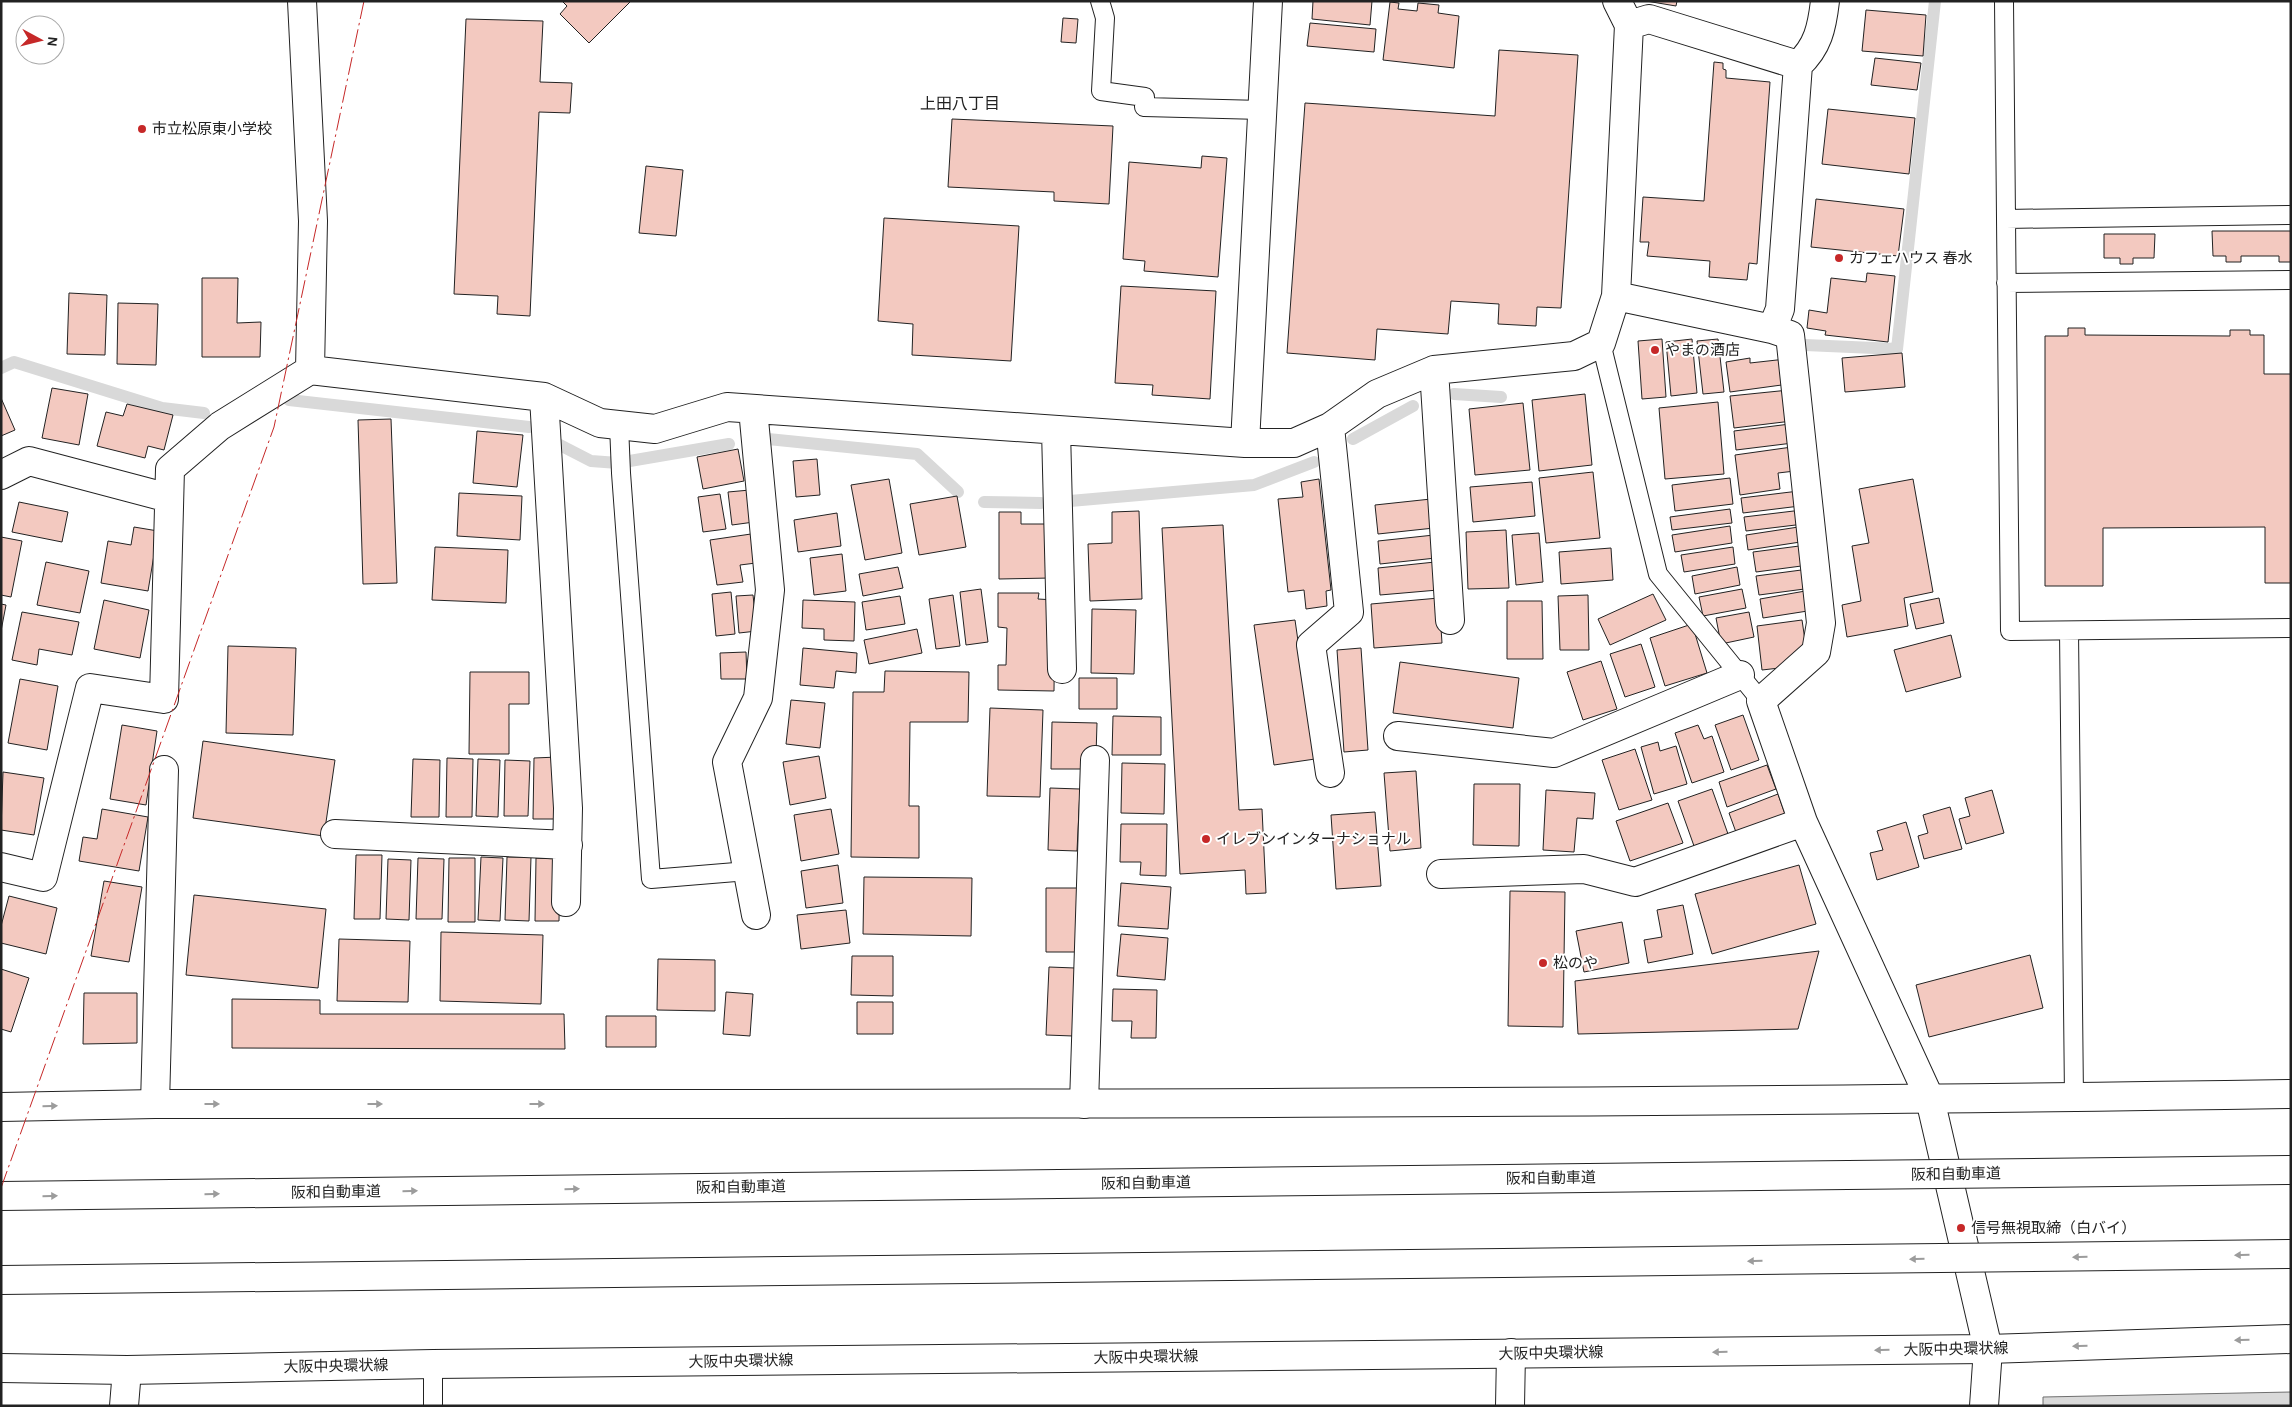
<svg xmlns="http://www.w3.org/2000/svg" width="2292" height="1407" font-family="Karla,'Noto Sans JP',sans-serif">
  <rect width="100%" height="100%" fill="#fff"/>
  <path fill="#d9d9d9" stroke="#6f6f6f" d="M 2291,1392 L 2291,1406 L 2043,1406 L 2043,1397 Z"/>
  <g fill="none" stroke-linecap="round" stroke-linejoin="round">
    <path stroke="#d9d9d9" stroke-width="12" d="M 1805,345 L 1897,349 L 1935,1
      M 1,368 L 14,362 L 162,408 L 204,413
      M 1454,394 L 1501,397
      M 289,400 L 529,427
      M 768,439 L 917,454 L 958,492
      M 1353,439 L 1413,406
      M 556,443 L 591,461 L 618,463 L 729,444
      M 1070,501 L 1254,485 L 1314,462
      M 984,502 L 1041,503"/>
  </g>
  <path fill="#f3c9c0" stroke="#222" d="M 562,1 L 631,1 L 589,43 L 560,14 L 567,6 Z
    M 1313,1 L 1372,1 L 1370,25 L 1312,19 Z
    M 1646,1 L 1677,1 L 1676,6 Z
    M 1390,2 L 1399,3 L 1398,9 L 1417,11 L 1418,3 L 1439,5 L 1438,13 L 1459,16 L 1454,68 L 1383,60 Z
    M 1866,10 L 1926,15 L 1923,56 L 1862,51 Z
    M 1063,18 L 1078,19 L 1076,43 L 1061,42 Z
    M 466,19 L 543,21 L 540,82 L 572,83 L 570,113 L 539,112 L 530,316 L 497,314 L 498,296 L 454,294 Z
    M 1310,23 L 1376,29 L 1374,52 L 1307,46 Z
    M 1499,50 L 1578,55 L 1561,308 L 1537,307 L 1536,326 L 1498,324 L 1499,304 L 1451,301 L 1448,334 L 1377,329 L 1375,360 L 1287,353 L 1305,103 L 1495,116 Z
    M 1875,58 L 1921,63 L 1917,90 L 1871,85 Z
    M 1714,62 L 1723,63 L 1723,69 L 1726,70 L 1726,78 L 1770,82 L 1757,264 L 1749,263 L 1747,280 L 1709,277 L 1710,261 L 1647,256 L 1649,242 L 1640,242 L 1643,197 L 1704,201 Z
    M 1828,109 L 1915,118 L 1909,174 L 1822,164 Z
    M 952,119 L 1113,126 L 1109,204 L 1054,201 L 1054,192 L 948,187 Z
    M 1202,156 L 1227,158 L 1218,277 L 1144,271 L 1145,261 L 1123,259 L 1129,162 L 1201,168 Z
    M 646,166 L 683,170 L 676,236 L 639,233 Z
    M 1816,199 L 1904,209 L 1898,256 L 1811,247 Z
    M 884,218 L 1019,226 L 1011,361 L 912,355 L 913,324 L 878,321 Z
    M 2212,231 L 2291,231 L 2291,262 L 2279,262 L 2279,256 L 2241,256 L 2241,262 L 2226,262 L 2226,256 L 2213,256 Z
    M 2104,234 L 2155,234 L 2154,258 L 2133,258 L 2133,264 L 2120,264 L 2120,258 L 2104,258 Z
    M 1867,273 L 1895,276 L 1888,342 L 1825,335 L 1826,331 L 1807,328 L 1809,310 L 1827,313 L 1831,278 L 1866,282 Z
    M 202,278 L 238,278 L 237,323 L 261,322 L 260,357 L 202,357 Z
    M 1121,286 L 1216,291 L 1210,399 L 1152,395 L 1153,385 L 1115,383 Z
    M 69,293 L 107,295 L 105,355 L 67,354 Z
    M 118,303 L 158,304 L 156,365 L 117,364 Z
    M 2068,328 L 2085,328 L 2085,335 L 2230,336 L 2230,330 L 2250,330 L 2250,335 L 2264,335 L 2264,374 L 2291,374 L 2291,583 L 2265,583 L 2265,527 L 2103,528 L 2103,586 L 2045,586 L 2045,336 L 2068,336 Z
    M 1662,339 L 1666,397 L 1642,399 L 1638,341 Z
    M 1692,339 L 1697,393 L 1671,396 L 1666,342 Z
    M 1718,339 L 1724,392 L 1703,394 L 1697,341 Z
    M 1902,353 L 1905,387 L 1845,392 L 1842,358 Z
    M 1750,358 L 1750,363 L 1786,359 L 1789,384 L 1730,392 L 1726,362 Z
    M 52,388 L 88,394 L 79,445 L 42,438 Z
    M 1789,390 L 1792,421 L 1734,428 L 1730,396 Z
    M 1585,394 L 1592,465 L 1539,471 L 1532,400 Z
    M 1,398 L 15,430 L 1,436 Z
    M 1718,402 L 1724,474 L 1665,479 L 1659,408 Z
    M 1523,403 L 1530,470 L 1475,475 L 1469,409 Z
    M 127,404 L 173,415 L 164,450 L 148,446 L 145,458 L 97,446 L 106,412 L 123,416 Z
    M 391,419 L 397,583 L 363,584 L 358,420 Z
    M 1790,424 L 1793,443 L 1736,450 L 1734,431 Z
    M 477,431 L 523,435 L 517,487 L 473,483 Z
    M 1792,447 L 1795,471 L 1778,473 L 1780,489 L 1740,495 L 1735,455 Z
    M 738,449 L 744,481 L 703,489 L 697,457 Z
    M 817,459 L 820,495 L 796,497 L 793,461 Z
    M 1593,472 L 1600,538 L 1546,543 L 1539,478 Z
    M 1730,478 L 1733,504 L 1675,511 L 1672,485 Z
    M 889,479 L 902,553 L 865,560 L 851,485 Z
    M 1319,479 L 1331,590 L 1326,591 L 1327,606 L 1306,609 L 1304,590 L 1288,592 L 1278,499 L 1303,497 L 1301,482 Z
    M 1913,479 L 1933,592 L 1904,598 L 1908,626 L 1847,637 L 1842,605 L 1861,601 L 1852,546 L 1869,543 L 1859,489 Z
    M 1532,482 L 1535,516 L 1473,522 L 1470,487 Z
    M 750,490 L 754,522 L 732,525 L 728,492 Z
    M 1799,491 L 1800,506 L 1743,513 L 1741,498 Z
    M 459,493 L 522,496 L 520,540 L 457,536 Z
    M 720,494 L 726,529 L 703,532 L 698,497 Z
    M 957,496 L 966,547 L 919,555 L 910,504 Z
    M 1431,499 L 1434,528 L 1378,534 L 1375,505 Z
    M 19,502 L 68,512 L 62,542 L 12,532 Z
    M 1730,509 L 1732,523 L 1672,530 L 1670,517 Z
    M 1802,510 L 1804,524 L 1746,531 L 1744,517 Z
    M 1139,511 L 1142,599 L 1090,601 L 1088,544 L 1112,543 L 1112,512 Z
    M 999,512 L 1021,512 L 1021,524 L 1051,524 L 1051,578 L 999,579 Z
    M 837,513 L 841,546 L 798,552 L 794,520 Z
    M 1223,525 L 1239,810 L 1262,809 L 1266,893 L 1246,894 L 1245,870 L 1180,874 L 1162,528 Z
    M 1730,526 L 1732,543 L 1675,552 L 1672,535 Z
    M 1805,526 L 1807,541 L 1748,550 L 1746,535 Z
    M 134,527 L 158,531 L 148,591 L 101,583 L 108,541 L 131,545 Z
    M 1506,530 L 1509,588 L 1468,589 L 1466,532 Z
    M 1539,533 L 1543,582 L 1516,585 L 1512,535 Z
    M 751,534 L 756,563 L 740,565 L 743,582 L 717,585 L 710,540 Z
    M 1434,535 L 1436,558 L 1380,564 L 1378,541 Z
    M 1,537 L 22,541 L 11,597 L 1,595 Z
    M 1807,545 L 1809,565 L 1756,572 L 1753,552 Z
    M 435,547 L 508,550 L 506,603 L 432,600 Z
    M 1733,547 L 1735,564 L 1684,572 L 1681,555 Z
    M 1611,548 L 1613,580 L 1561,584 L 1559,552 Z
    M 842,554 L 846,591 L 814,595 L 810,558 Z
    M 46,562 L 89,571 L 80,613 L 37,605 Z
    M 1435,562 L 1438,590 L 1380,595 L 1378,568 Z
    M 898,567 L 903,588 L 863,596 L 859,574 Z
    M 1737,567 L 1740,585 L 1695,594 L 1692,576 Z
    M 1809,569 L 1812,588 L 1759,595 L 1756,576 Z
    M 981,589 L 988,642 L 966,645 L 960,592 Z
    M 1742,589 L 1746,608 L 1703,616 L 1699,597 Z
    M 1811,590 L 1814,610 L 1763,618 L 1760,599 Z
    M 731,592 L 735,634 L 716,636 L 712,594 Z
    M 998,593 L 1039,593 L 1038,599 L 1055,600 L 1054,691 L 998,690 L 998,665 L 1006,665 L 1007,628 L 998,627 Z
    M 1653,594 L 1666,620 L 1610,645 L 1598,619 Z
    M 753,595 L 757,631 L 739,633 L 736,596 Z
    M 953,595 L 960,646 L 936,649 L 929,599 Z
    M 1588,595 L 1589,650 L 1560,650 L 1558,596 Z
    M 900,596 L 905,624 L 866,630 L 862,602 Z
    M 1439,598 L 1442,643 L 1374,648 L 1371,604 Z
    M 1939,598 L 1944,623 L 1916,629 L 1910,604 Z
    M 104,600 L 149,610 L 140,658 L 94,649 Z
    M 803,600 L 855,602 L 854,641 L 824,640 L 824,629 L 802,628 Z
    M 1507,601 L 1542,601 L 1543,659 L 1507,659 Z
    M 1,604 L 6,605 L 1,631 Z
    M 1092,609 L 1136,610 L 1134,674 L 1091,673 Z
    M 22,612 L 79,622 L 72,655 L 39,649 L 37,665 L 12,660 Z
    M 1749,612 L 1754,637 L 1721,644 L 1716,618 Z
    M 1295,620 L 1315,759 L 1274,765 L 1254,625 Z
    M 1802,620 L 1807,654 L 1797,666 L 1762,670 L 1757,626 Z
    M 1692,624 L 1707,673 L 1665,686 L 1650,638 Z
    M 917,629 L 922,653 L 869,664 L 864,640 Z
    M 1951,635 L 1961,677 L 1906,692 L 1894,650 Z
    M 1641,644 L 1655,687 L 1625,697 L 1610,654 Z
    M 228,646 L 296,648 L 293,735 L 226,733 Z
    M 803,648 L 857,653 L 856,673 L 836,671 L 834,688 L 800,685 Z
    M 1361,648 L 1368,750 L 1344,752 L 1337,650 Z
    M 746,652 L 747,679 L 721,679 L 720,653 Z
    M 1601,661 L 1617,709 L 1583,720 L 1567,672 Z
    M 1400,662 L 1519,678 L 1513,728 L 1393,713 Z
    M 885,671 L 969,672 L 968,722 L 910,722 L 909,806 L 919,806 L 919,858 L 851,857 L 853,692 L 884,692 Z
    M 470,672 L 529,672 L 529,704 L 509,704 L 509,754 L 469,754 Z
    M 1079,678 L 1117,678 L 1117,709 L 1079,709 Z
    M 20,679 L 58,686 L 47,750 L 8,743 Z
    M 791,700 L 825,703 L 820,748 L 786,744 Z
    M 990,708 L 1043,710 L 1040,797 L 987,796 Z
    M 1743,715 L 1759,760 L 1731,770 L 1715,725 Z
    M 1113,716 L 1161,717 L 1161,755 L 1112,755 Z
    M 1052,722 L 1097,723 L 1096,755 L 1083,769 L 1051,769 Z
    M 122,725 L 157,731 L 146,805 L 110,799 Z
    M 1698,725 L 1704,739 L 1712,736 L 1724,772 L 1692,783 L 1675,733 Z
    M 203,741 L 335,760 L 324,836 L 193,818 Z
    M 1658,742 L 1660,751 L 1676,746 L 1687,784 L 1654,794 L 1641,747 Z
    M 1635,749 L 1652,800 L 1619,810 L 1602,760 Z
    M 819,756 L 826,798 L 790,805 L 783,762 Z
    M 558,757 L 557,819 L 533,819 L 534,758 Z
    M 447,758 L 473,759 L 472,817 L 446,817 Z
    M 413,759 L 440,760 L 439,817 L 411,817 Z
    M 478,759 L 500,760 L 498,817 L 476,816 Z
    M 505,760 L 530,761 L 528,816 L 504,816 Z
    M 1122,763 L 1165,764 L 1164,814 L 1121,813 Z
    M 1767,765 L 1776,789 L 1727,807 L 1719,782 Z
    M 1416,771 L 1421,848 L 1390,851 L 1384,773 Z
    M 3,772 L 44,778 L 34,835 L 1,830 Z
    M 1474,784 L 1520,784 L 1519,846 L 1473,845 Z
    M 1050,788 L 1080,789 L 1077,851 L 1048,850 Z
    M 1712,789 L 1728,834 L 1694,846 L 1678,801 Z
    M 1546,790 L 1595,793 L 1593,819 L 1577,818 L 1574,852 L 1543,850 Z
    M 1992,790 L 2004,833 L 1966,844 L 1959,819 L 1970,816 L 1965,798 Z
    M 1778,794 L 1786,817 L 1737,835 L 1729,813 Z
    M 1668,803 L 1683,843 L 1630,861 L 1616,821 Z
    M 1950,807 L 1962,849 L 1924,859 L 1918,836 L 1928,833 L 1923,815 Z
    M 102,809 L 148,817 L 139,871 L 79,861 L 83,837 L 97,839 Z
    M 831,809 L 839,854 L 801,861 L 794,815 Z
    M 1375,812 L 1381,886 L 1336,889 L 1331,815 Z
    M 1906,822 L 1919,867 L 1877,880 L 1870,853 L 1883,850 L 1877,831 Z
    M 1121,824 L 1167,824 L 1166,876 L 1140,875 L 1141,862 L 1120,862 Z
    M 356,855 L 382,855 L 380,919 L 354,919 Z
    M 481,857 L 503,858 L 500,921 L 478,920 Z
    M 507,857 L 531,857 L 529,921 L 505,920 Z
    M 418,858 L 444,859 L 442,919 L 416,919 Z
    M 449,858 L 475,858 L 475,922 L 448,922 Z
    M 536,858 L 560,859 L 559,921 L 535,921 Z
    M 388,859 L 411,860 L 409,920 L 386,919 Z
    M 838,865 L 843,903 L 806,908 L 801,871 Z
    M 1799,865 L 1816,924 L 1712,954 L 1695,894 Z
    M 864,877 L 972,878 L 971,936 L 863,934 Z
    M 104,881 L 142,887 L 129,962 L 91,956 Z
    M 1121,883 L 1171,887 L 1168,929 L 1118,926 Z
    M 1046,888 L 1077,888 L 1076,952 L 1046,952 Z
    M 1510,891 L 1565,892 L 1563,1027 L 1508,1026 Z
    M 194,895 L 326,909 L 318,988 L 186,975 Z
    M 9,896 L 57,908 L 46,954 L 1,943 L 1,926 Z
    M 1683,905 L 1693,954 L 1648,963 L 1644,940 L 1662,937 L 1657,910 Z
    M 846,910 L 850,943 L 801,949 L 797,915 Z
    M 1622,922 L 1629,963 L 1584,972 L 1576,931 Z
    M 441,932 L 543,935 L 541,1004 L 440,1001 Z
    M 1121,934 L 1168,938 L 1165,980 L 1117,976 Z
    M 339,939 L 410,941 L 408,1002 L 337,1001 Z
    M 1819,951 L 1798,1029 L 1578,1034 L 1575,981 Z
    M 2030,955 L 2043,1008 L 1929,1037 L 1916,985 Z
    M 852,956 L 893,956 L 893,996 L 851,995 Z
    M 658,959 L 715,960 L 715,1011 L 657,1010 Z
    M 1049,967 L 1075,968 L 1073,1036 L 1046,1035 Z
    M 1,969 L 29,978 L 11,1032 L 1,1029 Z
    M 1113,989 L 1157,990 L 1156,1038 L 1131,1038 L 1132,1021 L 1112,1021 Z
    M 726,992 L 753,994 L 750,1036 L 723,1034 Z
    M 84,993 L 137,993 L 137,1043 L 83,1044 Z
    M 232,999 L 320,1000 L 320,1014 L 564,1014 L 565,1049 L 232,1048 Z
    M 857,1002 L 893,1002 L 893,1034 L 857,1034 Z
    M 606,1016 L 656,1016 L 656,1047 L 606,1047 Z"/>
  <g fill="none" stroke-linecap="round" stroke-linejoin="round">
    <g stroke="#222" stroke-width="20">
      <path id="lane" d="M 1100,1 L 1105,18 L 1101,91 L 1145,97 L 1144,107 L 1262,110
        M 2004,1 L 2006,219 L 2291,215
        M 2006,219 L 2010,631 L 2291,628
        M 2006,283 L 2291,280
        M 1601,343 L 1658,574 L 1761,701
        M 619,425 L 621,473 L 651,879 L 748,871
        M 2069,631 L 2074,1098
        M 433,1364 L 433,1406"/>
    </g>
    <g stroke="#222" stroke-width="30">
      <path id="street" d="M 302,1 L 313,221 L 310,370
        M 1617,1 L 1629,25
        M 1616,296 L 1629,25 L 1649,19 L 1798,65
        M 1772,329 L 1790,335 L 1821,623 L 1816,652 L 1761,701 L 1803,822 L 1930,1099 L 1988,1349 L 1984,1406
        M 1434,370 L 1450,620
        M 544,397 L 568,808 L 566,902
        M 753,409 L 770,590 L 758,698 L 727,762 L 756,915
        M 1056,430 L 1062,669
        M 1245,443 L 1268,1
        M 1,475 L 29,461 L 169,498
        M 1398,736 L 1554,753 L 1740,675
        M 1330,773 L 1311,645 L 1349,612 L 1330,427
        M 335,834 L 568,845
        M 1,867 L 43,877 L 90,688 L 164,699 L 170,469 L 220,426 L 310,370 L 544,397 L 600,423 L 655,429 L 727,407 L 1245,443 L 1294,443 L 1330,427 L 1377,394 L 1434,370 L 1574,356 L 1601,343 L 1616,296 L 1772,329 L 1780,309 L 1798,65 C 1818,47 1822,27 1825,1
        M 1441,874 L 1584,869 L 1635,882 L 1803,822
        M 155,1104 L 164,770
        M 1084,1104 L 1095,760
        M 124,1406 L 127,1370
        M 1510,1406 L 1511,1353"/>
    </g>
    <g stroke="#222" stroke-width="30">
      <path id="primary" d="M 1,1107 L 155,1104 C 867,1104 1579,1105 2291,1094
        M 1,1368 L 127,1370 L 433,1364 L 1988,1349 L 2291,1339"/>
    </g>
    <use href="#lane" stroke="#fff" stroke-width="18"/>
    <use href="#street" stroke="#fff" stroke-width="28"/>
    <use href="#primary" stroke="#fff" stroke-width="28"/>
    <g stroke="#222" stroke-width="30" stroke-linecap="butt">
      <path id="highway-bridge" d="M 1,1196 L 2291,1170
        M 1,1280 L 2291,1254"/>
    </g>
    <use href="#highway-bridge" stroke="#fff" stroke-width="28"/>
    <path stroke="#c62828" stroke-width="1" stroke-dasharray="18 4 2.5 4" stroke-linecap="butt" d="M 1,1188 L 274,427 L 364,1"/>
  </g>
  <defs><path id="oneway-solid" d="M-6-.8H1V-3.2L6.5 0L1 3.2V.8H-6Z" transform="scale(1.25)"/></defs>
  <g fill="#9c9c9c">
    <use href="#oneway-solid" transform="translate(212 1104)"/>
    <use href="#oneway-solid" transform="translate(375 1104)"/>
    <use href="#oneway-solid" transform="translate(537 1104)"/>
    <use href="#oneway-solid" transform="translate(50 1106) rotate(-1)"/>
    <use href="#oneway-solid" transform="translate(572 1189) rotate(-1)"/>
    <use href="#oneway-solid" transform="translate(410 1191) rotate(-1)"/>
    <use href="#oneway-solid" transform="translate(212 1194) rotate(-1)"/>
    <use href="#oneway-solid" transform="translate(50 1196) rotate(-1)"/>
    <use href="#oneway-solid" transform="translate(2242 1255) rotate(179)"/>
    <use href="#oneway-solid" transform="translate(2080 1257) rotate(179)"/>
    <use href="#oneway-solid" transform="translate(1917 1259) rotate(179)"/>
    <use href="#oneway-solid" transform="translate(1755 1261) rotate(179)"/>
    <use href="#oneway-solid" transform="translate(2242 1340) rotate(178)"/>
    <use href="#oneway-solid" transform="translate(2080 1346) rotate(178)"/>
    <use href="#oneway-solid" transform="translate(1882 1350) rotate(179)"/>
    <use href="#oneway-solid" transform="translate(1720 1352) rotate(179)"/>
  </g>
  <g fill="#c62828" stroke="#fff" stroke-width="2">
    <circle cx="142" cy="129" r="5"/>
    <circle cx="1839" cy="258" r="5"/>
    <circle cx="1655" cy="350" r="5"/>
    <circle cx="1206" cy="839" r="5"/>
    <circle cx="1543" cy="963" r="5"/>
    <circle cx="1961" cy="1228" r="5"/>
  </g>
  <g text-anchor="middle" dominant-baseline="central" stroke-width="4" stroke-linejoin="round" paint-order="stroke">
    <g font-size="15" fill="#222" stroke="#fff" text-anchor="start">
      <text x="152" y="129">市立松原東小学校</text>
      <text x="1849" y="258">カフェハウス 春水</text>
      <text x="1665" y="350">やまの酒店</text>
      <text x="1216" y="839">イレブンインターナショナル</text>
      <text x="1553" y="963">松のや</text>
      <text x="1971" y="1228">信号無視取締（白バイ）</text>
    </g>
    <g font-size="15" fill="#222" stroke="#fff">
      <text transform="translate(1956 1174) rotate(-1)">阪和自動車道</text>
      <text transform="translate(1551 1178) rotate(-1)">阪和自動車道</text>
      <text transform="translate(1146 1183) rotate(-1)">阪和自動車道</text>
      <text transform="translate(741 1187) rotate(-1)">阪和自動車道</text>
      <text transform="translate(336 1192) rotate(-1)">阪和自動車道</text>
      <text transform="translate(1956 1349) rotate(-1)">大阪中央環状線</text>
      <text transform="translate(1551 1353) rotate(-1)">大阪中央環状線</text>
      <text transform="translate(1146 1357) rotate(-1)">大阪中央環状線</text>
      <text transform="translate(741 1361) rotate(-1)">大阪中央環状線</text>
      <text transform="translate(336 1366) rotate(-1)">大阪中央環状線</text>
    </g>
    <g font-size="16" fill="#222" stroke="#fff">
      <text x="960" y="103">上田八丁目</text>
    </g>
  </g>
  <rect width="2292" height="1407" fill="none" stroke="#222222" stroke-width="5"/>
  <g transform="translate(40 40) rotate(97)"><circle r="24" fill="#ffffff" stroke="#a7a7a7"/>
  <path d="M0-4L9 19L0 12L-9 19Z" fill="#c62828"/>
  <text y="-8" font-size="14" font-weight="bold" text-anchor="middle" fill="#222222">N</text>
  </g>
</svg>
